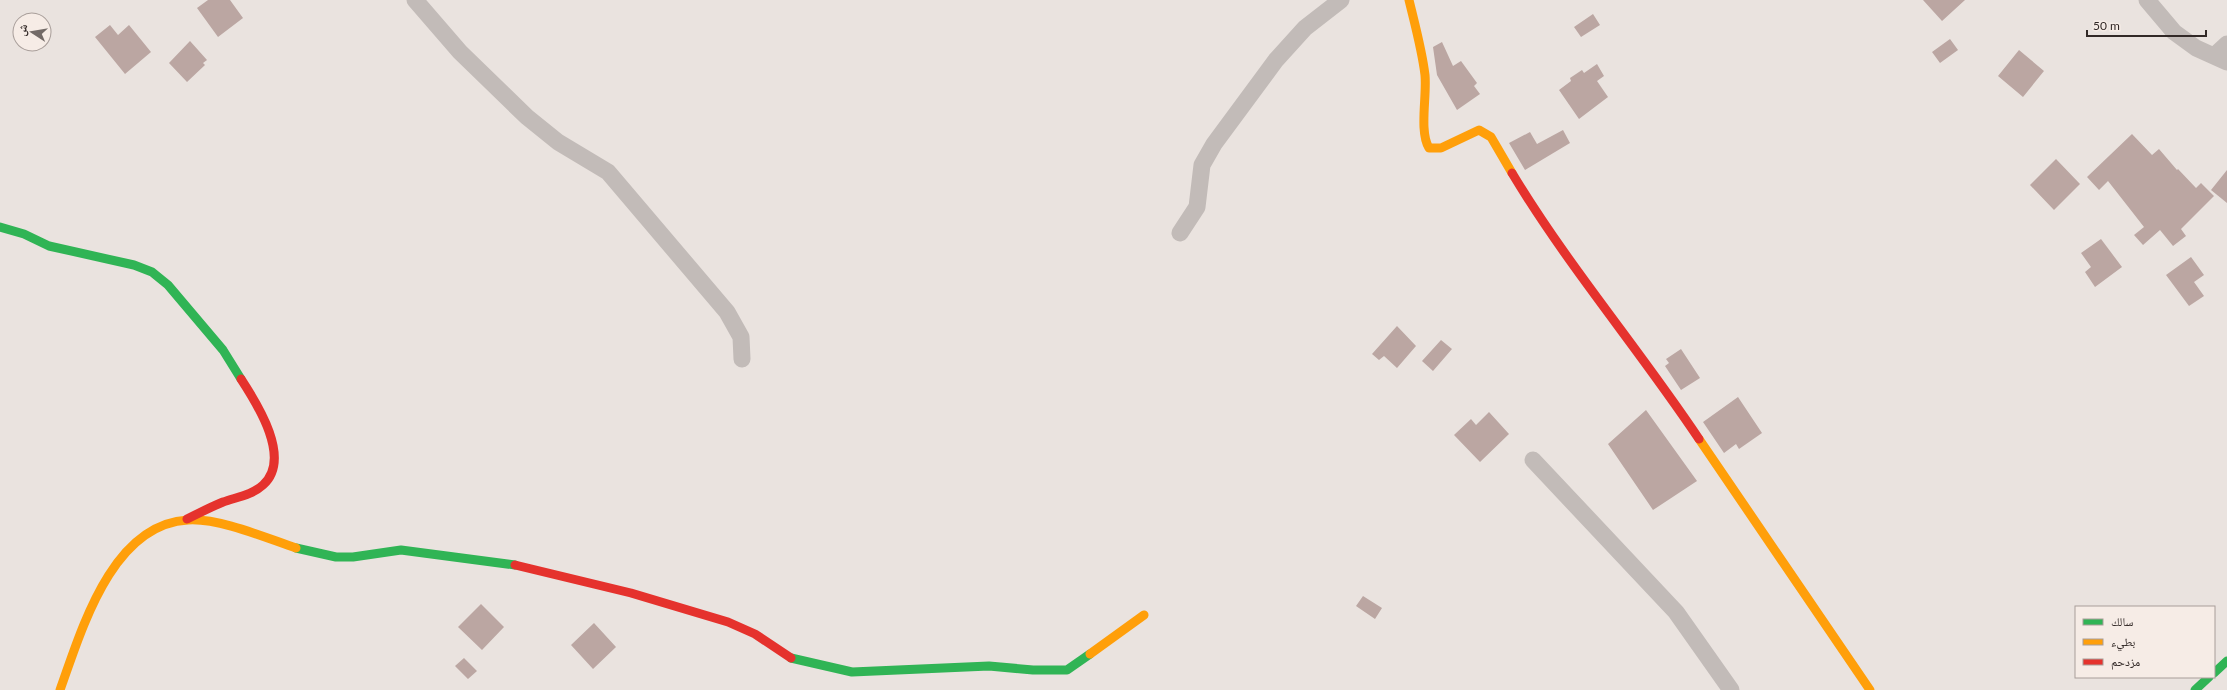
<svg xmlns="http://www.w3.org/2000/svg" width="2227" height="690" font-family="Lato,'Noto Naskh Arabic',sans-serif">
  <rect width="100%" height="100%" fill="#eae3df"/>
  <path fill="#bba6a2" d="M 208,0 L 230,0 L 243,18 L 218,37 L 197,8 Z
    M 1923,0 L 1965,0 L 1942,21 Z
    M 1593,14 L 1600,25 L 1581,37 L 1574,27 Z
    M 110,25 L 118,35 L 129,25 L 151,52 L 125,74 L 95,37 Z
    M 1950,39 L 1958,50 L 1940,63 L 1932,52 Z
    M 190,41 L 207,60 L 203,63 L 205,65 L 187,82 L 169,63 Z
    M 1442,42 L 1453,66 L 1461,61 L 1477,83 L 1474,86 L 1480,94 L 1457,110 L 1437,75 L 1433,47 Z
    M 2019,50 L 2044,71 L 2023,97 L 1998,76 Z
    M 1597,64 L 1604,76 L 1597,81 L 1608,97 L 1579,119 L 1559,90 L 1571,81 L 1570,78 L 1582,70 L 1584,73 Z
    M 1563,130 L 1570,143 L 1525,170 L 1509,143 L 1530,132 L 1537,144 Z
    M 2132,134 L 2152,155 L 2159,149 L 2177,170 L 2178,169 L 2196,188 L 2201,183 L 2214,196 L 2181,229 L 2186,236 L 2173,246 L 2160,230 L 2143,245 L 2134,235 L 2144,227 L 2108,181 L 2099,190 L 2087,177 Z
    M 2056,159 L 2080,184 L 2054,210 L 2030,185 Z
    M 2227,170 L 2227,203 L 2211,190 Z
    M 2101,239 L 2122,267 L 2095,287 L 2085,272 L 2091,267 L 2081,253 Z
    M 2191,257 L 2204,275 L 2194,282 L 2204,296 L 2189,306 L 2166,275 Z
    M 1397,326 L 1416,346 L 1397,368 L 1384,356 L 1379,360 L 1372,354 Z
    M 1441,340 L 1452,349 L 1433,371 L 1422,361 Z
    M 1681,349 L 1700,378 L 1681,390 L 1665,366 L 1669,363 L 1666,359 Z
    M 1738,397 L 1762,433 L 1739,449 L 1736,444 L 1724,453 L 1703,422 Z
    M 1646,410 L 1697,481 L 1653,510 L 1608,444 Z
    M 1489,412 L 1509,434 L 1480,462 L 1454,435 L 1471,419 L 1476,425 Z
    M 1363,596 L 1382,608 L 1375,619 L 1356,606 Z
    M 481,604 L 504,627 L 482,650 L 458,627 Z
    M 594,623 L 616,647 L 593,669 L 571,645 Z
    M 464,658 L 477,671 L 468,679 L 455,666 Z"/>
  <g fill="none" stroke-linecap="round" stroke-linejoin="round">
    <path stroke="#c2bbb8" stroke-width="17" d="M 415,0 L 460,52 L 527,117 L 558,142 L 608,172 L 727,312 L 741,337 L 742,359
      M 2147,0 L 2174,32 L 2196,48 L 2227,62
      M 2214,56 L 2227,44
      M 1180,233 L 1197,207 L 1202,165 L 1214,144 L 1276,60 L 1305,28 L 1341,0
      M 1533,460 L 1676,612 L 1731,690"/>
    <path stroke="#30b455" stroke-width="9" d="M 0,227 L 24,234 L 49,246 L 134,265 L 152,272 L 168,285 L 223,350 L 241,379
      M 296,548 L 336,557 L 353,557 L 401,550 L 515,565
      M 791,658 L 852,672 L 989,666 L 1033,670 L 1067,670 L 1090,654
      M 2214,673 L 2227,661
      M 2195,690 L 2209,677"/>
    <path stroke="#ff9f0a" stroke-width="9" d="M 1409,0 C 1415,25 1422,50 1425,75 C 1427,97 1419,131 1429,148 L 1441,148 L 1479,130 L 1491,137 L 1512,173
      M 1699,439 L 1870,690
      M 1090,654 L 1144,615
      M 60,690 C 81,632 111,524 188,520 C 220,518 266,538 296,548"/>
    <path stroke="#e5322d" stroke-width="9" d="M 1512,173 C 1568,266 1639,349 1699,439
      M 187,519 C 199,513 211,507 223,502 C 237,497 252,495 263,485 C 292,459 258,405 241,379
      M 515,565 L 631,593 L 728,622 L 755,634 L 791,658"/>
  </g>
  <rect x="2075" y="606" width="140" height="72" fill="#f6ece6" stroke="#a89e9a"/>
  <rect x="2083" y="619" width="20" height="6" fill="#30b455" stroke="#a89e9a"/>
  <text x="2111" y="626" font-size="12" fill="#322927">سالك</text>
  <rect x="2083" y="639" width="20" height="6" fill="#ff9f0a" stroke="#a89e9a"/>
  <text x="2111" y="646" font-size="12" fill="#322927">بطيء</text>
  <rect x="2083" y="659" width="20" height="6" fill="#e5322d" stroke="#a89e9a"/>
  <text x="2111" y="666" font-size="12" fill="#322927">مزدحم</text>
  <g transform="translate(32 32) rotate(282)"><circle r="19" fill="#f6ece6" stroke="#a89e9a"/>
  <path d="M0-3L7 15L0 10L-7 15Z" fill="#726a67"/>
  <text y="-6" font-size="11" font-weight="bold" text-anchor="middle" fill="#322927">ش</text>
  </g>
  <path d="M2087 30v6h119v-6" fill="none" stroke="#322927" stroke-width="2"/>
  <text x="2093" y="30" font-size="12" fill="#322927" stroke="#f6ece6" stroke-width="3" paint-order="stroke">50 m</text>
</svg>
